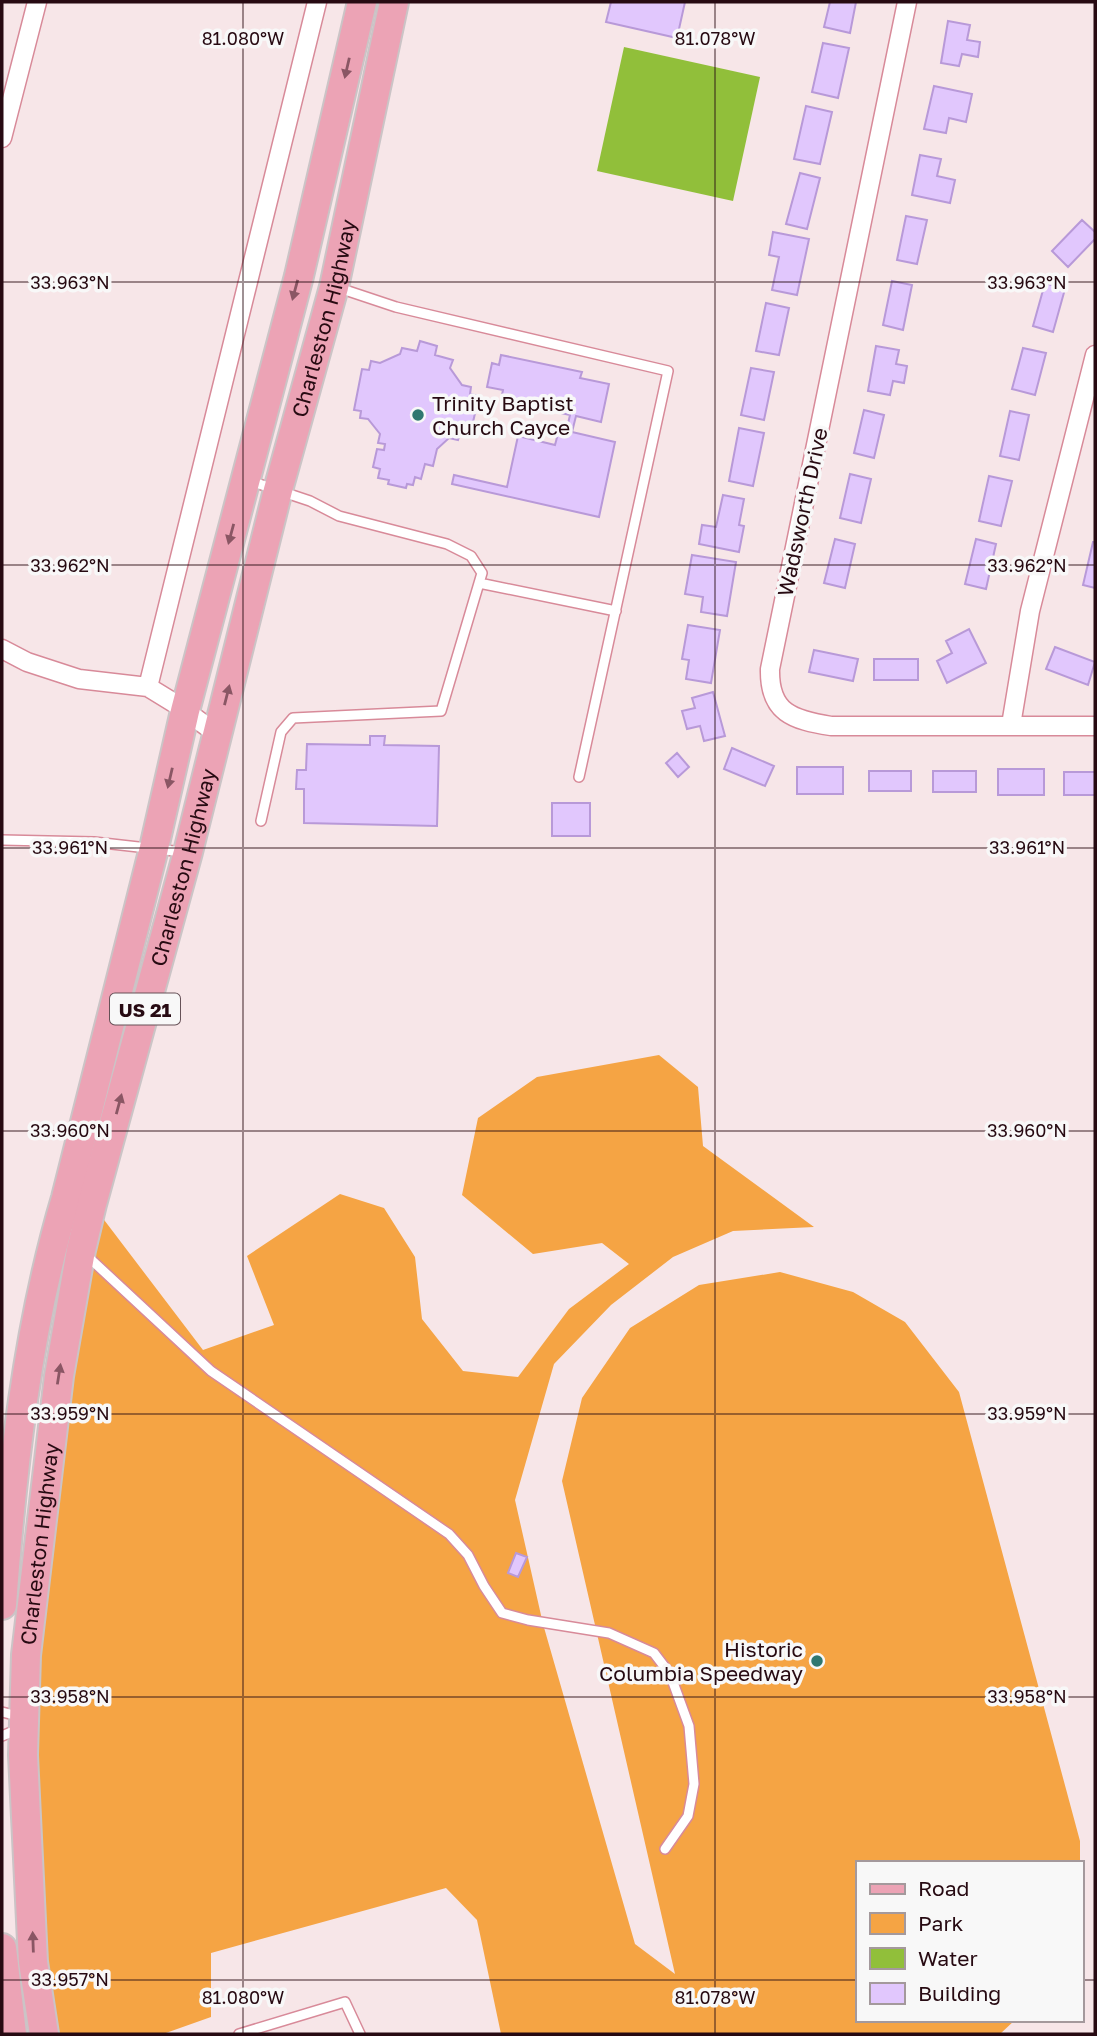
<svg xmlns="http://www.w3.org/2000/svg" width="1097" height="2036" font-family="'Golos Text',sans-serif">
  <rect width="100%" height="100%" fill="#f7e6e8"/>
  <path fill="#f5a444" d="M 659,1055 L 698,1087 L 703,1146 L 814,1227 L 733,1231 L 673,1257 L 611,1305 L 554,1364 L 515,1500 L 543,1624 L 635,1944 L 675,1974 L 562,1481 L 582,1398 L 630,1328 L 699,1285 L 780,1272 L 853,1292 L 905,1322 L 959,1392 L 1080,1841 L 1080,1863 L 857,1863 L 857,2020 L 1015,2020 L 1000,2034 L 501,2034 L 477,1920 L 446,1888 L 211,1953 L 211,2017 L 163,2034 L 44,2034 L 23,1755 L 92,1204 L 203,1350 L 274,1325 L 247,1256 L 340,1194 L 384,1208 L 415,1257 L 422,1319 L 463,1371 L 518,1377 L 569,1309 L 629,1264 L 602,1243 L 533,1254 L 462,1195 L 478,1118 L 537,1077 Z"/>
  <path fill="#91bf3a" d="M 624,47 L 760,77 L 733,201 L 597,171 Z"/>
  <path fill="#e1c7fd" stroke="#b899d8" stroke-width="2" d="M 611,2 L 685,2 L 677,38 L 606,22 Z
    M 830,2 L 856,2 L 850,33 L 824,27 Z
    M 948,21 L 970,25 L 967,40 L 980,42 L 978,57 L 962,54 L 959,66 L 941,63 Z
    M 823,43 L 849,48 L 838,98 L 812,92 Z
    M 934,86 L 972,94 L 966,122 L 949,118 L 946,133 L 924,129 Z
    M 806,106 L 832,112 L 820,164 L 794,159 Z
    M 920,155 L 941,159 L 937,176 L 955,180 L 950,203 L 912,195 Z
    M 800,173 L 820,178 L 807,229 L 786,224 Z
    M 906,216 L 927,220 L 917,264 L 897,260 Z
    M 1082,220 L 1095,232 L 1095,239 L 1068,267 L 1052,251 Z
    M 773,232 L 809,239 L 797,295 L 772,290 L 779,257 L 769,255 Z
    M 892,281 L 912,285 L 903,330 L 883,325 Z
    M 1045,283 L 1065,289 L 1053,332 L 1033,326 Z
    M 766,303 L 789,308 L 779,355 L 756,351 Z
    M 420,341 L 437,346 L 435,355 L 453,360 L 450,368 L 462,385 L 471,387 L 470,394 L 479,396 L 470,435 L 460,433 L 458,440 L 449,438 L 437,449 L 433,466 L 425,464 L 421,479 L 415,477 L 413,485 L 407,484 L 406,488 L 388,484 L 389,480 L 378,478 L 380,469 L 373,467 L 377,449 L 384,450 L 385,444 L 378,443 L 380,434 L 368,419 L 360,418 L 361,411 L 354,410 L 362,369 L 369,370 L 371,361 L 380,363 L 400,354 L 402,348 L 417,351 Z
    M 876,346 L 899,350 L 896,364 L 907,366 L 904,383 L 893,381 L 890,395 L 868,391 Z
    M 1023,348 L 1046,353 L 1035,395 L 1012,389 Z
    M 501,355 L 582,372 L 580,378 L 609,384 L 601,422 L 576,416 L 572,432 L 615,442 L 599,517 L 452,484 L 454,475 L 507,487 L 518,436 L 555,445 L 560,426 L 567,428 L 570,415 L 501,400 L 503,390 L 487,387 L 492,363 L 499,365 Z
    M 751,368 L 774,372 L 764,420 L 741,415 Z
    M 864,410 L 884,415 L 874,458 L 854,453 Z
    M 1010,411 L 1029,415 L 1019,460 L 1000,456 Z
    M 739,428 L 764,433 L 753,486 L 729,481 Z
    M 850,474 L 871,479 L 861,523 L 840,518 Z
    M 989,476 L 1012,481 L 1001,526 L 979,521 Z
    M 723,495 L 744,499 L 739,525 L 744,526 L 739,552 L 699,544 L 702,525 L 716,527 Z
    M 835,539 L 855,544 L 845,588 L 824,583 Z
    M 976,539 L 996,544 L 986,589 L 965,584 Z
    M 1093,542 L 1095,542 L 1095,588 L 1083,585 Z
    M 692,555 L 736,562 L 727,616 L 701,612 L 703,597 L 685,594 Z
    M 688,625 L 720,630 L 711,683 L 686,679 L 689,660 L 682,659 Z
    M 969,629 L 986,663 L 947,683 L 937,661 L 952,653 L 946,641 Z
    M 1055,647 L 1095,662 L 1088,685 L 1046,669 Z
    M 814,650 L 858,659 L 853,681 L 809,672 Z
    M 874,659 L 918,659 L 918,680 L 874,680 Z
    M 713,692 L 725,736 L 704,741 L 700,726 L 687,729 L 682,711 L 695,708 L 692,698 Z
    M 370,736 L 385,736 L 384,745 L 439,746 L 437,826 L 304,823 L 304,789 L 296,789 L 297,770 L 306,770 L 307,744 L 370,745 Z
    M 732,748 L 774,766 L 765,786 L 724,769 Z
    M 677,753 L 689,767 L 678,777 L 666,763 Z
    M 797,767 L 843,767 L 843,794 L 797,794 Z
    M 998,769 L 1044,769 L 1044,795 L 998,795 Z
    M 869,771 L 911,771 L 911,791 L 869,791 Z
    M 933,771 L 976,771 L 976,792 L 933,792 Z
    M 1064,772 L 1095,772 L 1095,795 L 1064,795 Z
    M 552,803 L 590,803 L 590,836 L 552,836 Z
    M 516,1553 L 527,1557 L 518,1577 L 508,1573 Z"/>
  <g fill="none" stroke-linecap="round" stroke-linejoin="round">
    <g stroke="#d88a99" stroke-width="12">
      <path id="service" d="M 339,288 L 396,307 L 668,371 L 579,777
        M 250,481 L 310,501 L 339,516 L 447,544 L 471,556 L 482,573 L 441,711 L 293,718 L 281,732 L 261,821
        M 479,583 L 616,611
        M 2,840 L 94,842 L 183,852
        M 84,1253 L 211,1371 L 449,1534 L 468,1555 L 484,1586 L 502,1613 L 528,1620 L 609,1633 L 654,1653 L 670,1674 L 689,1726 L 694,1784 L 688,1816 L 665,1849
        M 2,1712 L 22,1717
        M 2,1736 L 21,1728
        M 239,2034 L 345,2002 L 360,2034"/>
    </g>
    <g stroke="#d88a99" stroke-width="21">
      <path id="minor" d="M 907,2 L 770,669 C 769,713 793,720 831,726 L 1095,726
        M 2,138 L 37,2
        M 2,649 L 27,662 L 79,679 L 148,687 L 179,706 L 217,734
        M 148,687 L 317,2
        M 1011,725 L 1030,611 L 1095,355"/>
    </g>
    <g stroke="#cbc4c6" stroke-width="32">
      <g id="primary">
        <path d="M 2,1605 C 12,1469 27,1329 66,1198 L 154,848 L 185,711 L 299,276 L 362,2"/>
        <path d="M 2,1948 L 12,2034"/>
        <path id="s1" d="M 44,2034 L 33,1962 L 23,1755 L 26,1655 L 59,1376 L 81,1250 L 92,1204 L 188,852 L 278,490 L 334,287 L 394,2"/>
      </g>
    </g>
    <use href="#service" stroke="#fff" stroke-width="9"/>
    <use href="#minor" stroke="#fff" stroke-width="18"/>
    <use href="#primary" stroke="#eca3b5" stroke-width="28"/>
  </g>
  <defs><path id="oneway-solid" d="M-6-.8H1V-3.2L6.5 0L1 3.2V.8H-6Z" transform="scale(1.75)"/></defs>
  <g fill="#8a5664">
    <use href="#oneway-solid" transform="translate(347 68) rotate(103)"/>
    <use href="#oneway-solid" transform="translate(295 290) rotate(105)"/>
    <use href="#oneway-solid" transform="translate(231 534) rotate(105)"/>
    <use href="#oneway-solid" transform="translate(227 695) rotate(-76)"/>
    <use href="#oneway-solid" transform="translate(170 778) rotate(103)"/>
    <use href="#oneway-solid" transform="translate(119 1104) rotate(-75)"/>
    <use href="#oneway-solid" transform="translate(59 1374) rotate(-81)"/>
    <use href="#oneway-solid" transform="translate(33 1942) rotate(-92)"/>
  </g>
  <path fill="none" stroke="#270a12" stroke-width="2" stroke-opacity="0.45" d="M 243,2 L 243,2034M 715,2 L 715,2034M 2,282 L 1095,282M 2,565 L 1095,565M 2,848 L 1095,848M 2,1131 L 1095,1131M 2,1414 L 1095,1414M 2,1697 L 1095,1697M 2,1980 L 857,1980M 1081,1980 L 1095,1980"/>
  <g fill="#2f7770" stroke="#f8f8f8" stroke-width="2.5">
    <circle cx="418" cy="415" r="7"/>
    <circle cx="817" cy="1661" r="7"/>
  </g>
  <g text-anchor="middle" dominant-baseline="central" stroke-width="7" stroke-linejoin="round" paint-order="stroke">
    <rect fill="#f8f8f8" stroke="#665157" stroke-width="2" x="110" y="993.5" width="70" height="31" rx="5"/>
    <g font-size="19" font-weight="bold" fill="#270a12">
      <text x="145" y="1009">US 21</text>
    </g>
    <g font-size="21" fill="#270a12" stroke="#f8f8f8">
      <text stroke="none"><textPath href="#s1" startOffset="1752">Charleston Highway</textPath></text>
      <text transform="translate(802 512) rotate(-78)">Wadsworth Drive</text>
      <text stroke="none"><textPath href="#s1" startOffset="1185">Charleston Highway</textPath></text>
      <text stroke="none"><textPath href="#s1" startOffset="492">Charleston Highway</textPath></text>
    </g>
    <g font-size="21" fill="#270a12" stroke="#f8f8f8" text-anchor="start">
      <text x="432" y="403">Trinity Baptist<tspan x="432" dy="24">Church Cayce</tspan></text>
      <text x="803" y="1649" text-anchor="end">Historic<tspan x="803" dy="24">Columbia Speedway</tspan></text>
    </g>
  </g>
  <g font-size="18" text-anchor="middle" fill="#270a12" stroke="#f8f8f8" stroke-width="7" stroke-linejoin="round" paint-order="stroke">
    <text x="243" y="45">81.080°W</text>
    <text x="715" y="45">81.078°W</text>
    <text x="70" y="289">33.963°N</text>
    <text x="1027" y="289">33.963°N</text>
    <text x="70" y="572">33.962°N</text>
    <text x="1027" y="572">33.962°N</text>
    <text x="70" y="854">33.961°N</text>
    <text x="1027" y="854">33.961°N</text>
    <text x="70" y="1137">33.960°N</text>
    <text x="1027" y="1137">33.960°N</text>
    <text x="70" y="1420">33.959°N</text>
    <text x="1027" y="1420">33.959°N</text>
    <text x="70" y="1703">33.958°N</text>
    <text x="1027" y="1703">33.958°N</text>
    <text x="70" y="1986">33.957°N</text>
    <text x="243" y="2004">81.080°W</text>
    <text x="715" y="2004">81.078°W</text>
  </g>
  <rect width="1097" height="2036" fill="none" stroke="#270a12" stroke-width="7"/>
  <rect x="856" y="1861" width="228" height="161" fill="#f8f8f8" stroke="#a4999c" stroke-width="2"/>
  <rect x="870" y="1884" width="35" height="10" fill="#eca3b5" stroke="#a4999c" stroke-width="2"/>
  <text x="918" y="1896" font-size="21" fill="#270a12">Road</text>
  <rect x="870" y="1913" width="35" height="21" fill="#f5a444" stroke="#a4999c" stroke-width="2"/>
  <text x="918" y="1931" font-size="21" fill="#270a12">Park</text>
  <rect x="870" y="1948" width="35" height="21" fill="#91bf3a" stroke="#a4999c" stroke-width="2"/>
  <text x="918" y="1966" font-size="21" fill="#270a12">Water</text>
  <rect x="870" y="1983" width="35" height="21" fill="#e1c7fd" stroke="#a4999c" stroke-width="2"/>
  <text x="918" y="2001" font-size="21" fill="#270a12">Building</text>
</svg>
